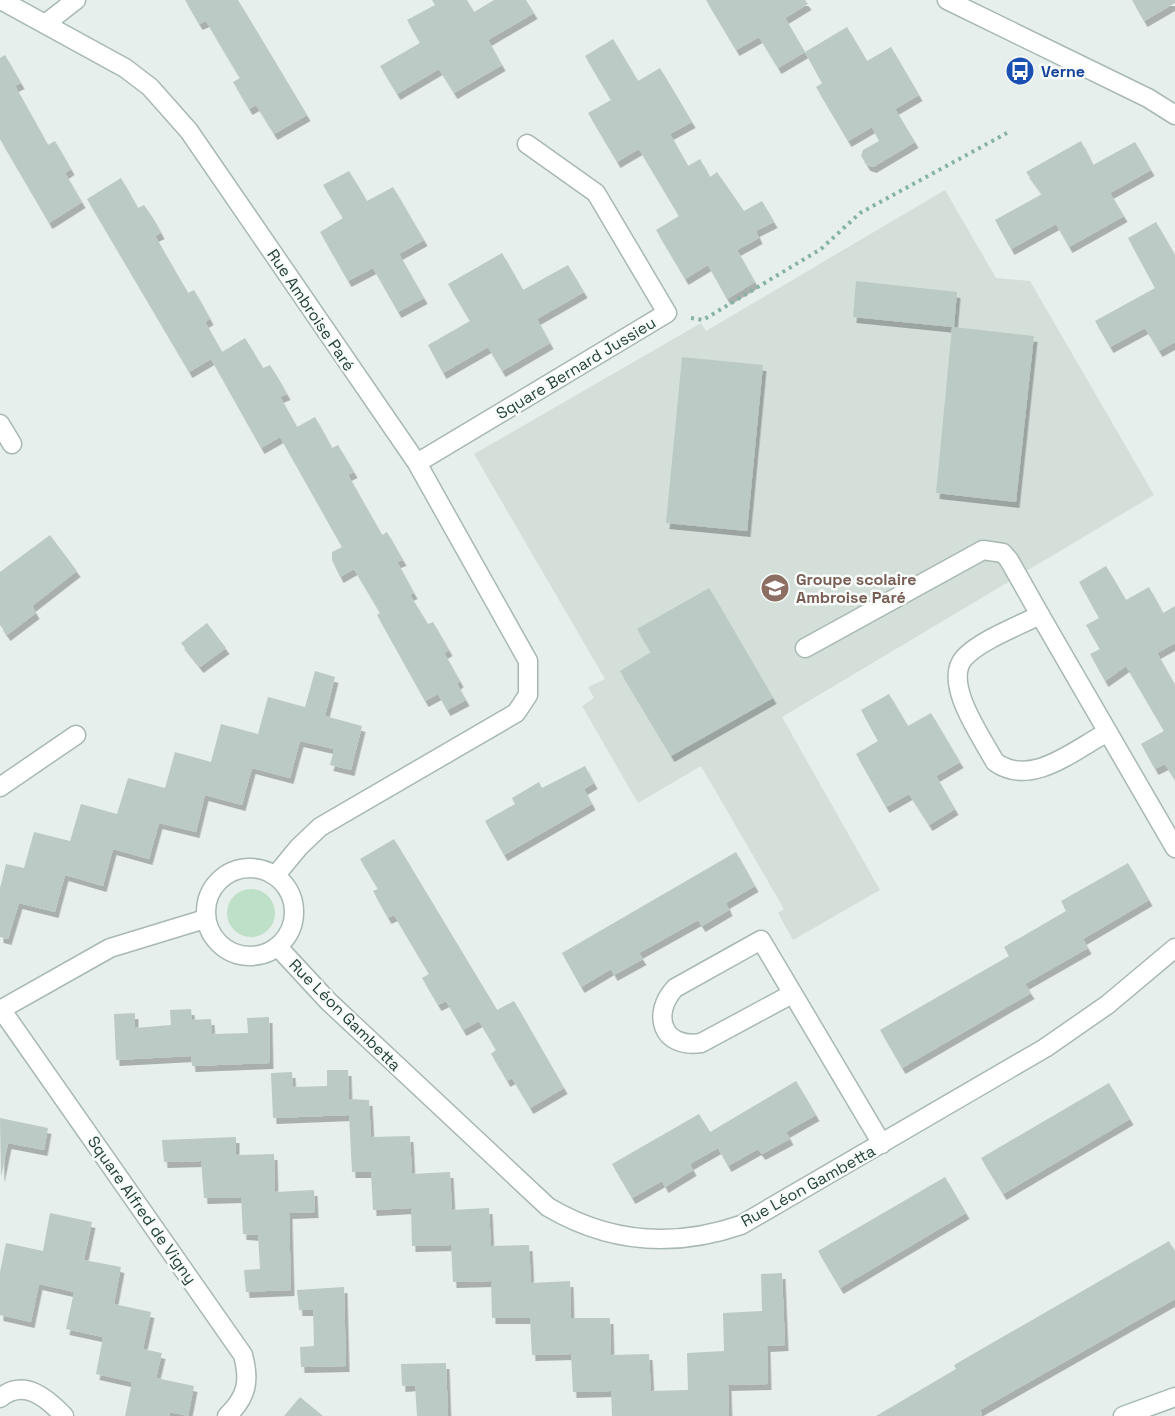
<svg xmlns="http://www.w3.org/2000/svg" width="1175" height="1416" font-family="'Space Grotesk',sans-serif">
  <defs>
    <filter id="shadow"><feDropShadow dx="3.5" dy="6" stdDeviation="0" flood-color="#0004"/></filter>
  </defs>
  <rect width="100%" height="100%" fill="#e6efeb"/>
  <path fill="#d4dfda" d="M 945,190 L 996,278 L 1030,281 L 1154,495 L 782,717 L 880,890 L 793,940 L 778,913 L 784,909 L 701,766 L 638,803 L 582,706 L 594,698 L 588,687 L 605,679 L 474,454 L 701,323 L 706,331 Z"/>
  <path fill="#bfe0c8" d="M227 913a24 24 0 1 1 48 0a24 24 0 1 1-48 0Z"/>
  <path fill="#bbcac4" filter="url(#shadow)" d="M 185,0 L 238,0 L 307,115 L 274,134 L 256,105 L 249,109 L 233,82 L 240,78 L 223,50 L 206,21 L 199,24 Z
    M 432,0 L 467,0 L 474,12 L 494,0 L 526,0 L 534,13 L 488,40 L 502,65 L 454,93 L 439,69 L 397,94 L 380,66 L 420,43 L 407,20 L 435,5 Z
    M 706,0 L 805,0 L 808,4 L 785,18 L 805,52 L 778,68 L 759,37 L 736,50 Z
    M 1132,0 L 1175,0 L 1175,3 L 1144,21 Z
    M 847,27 L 867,61 L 891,47 L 919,95 L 895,109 L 915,142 L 873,167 L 867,165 L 861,156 L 863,150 L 879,141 L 872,127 L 848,141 L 816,87 L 822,83 L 805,52 Z
    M 613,39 L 638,81 L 660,68 L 692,122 L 670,134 L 688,166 L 700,159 L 710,177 L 717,172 L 744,211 L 762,201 L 774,222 L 756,231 L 759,238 L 737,250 L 755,282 L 727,299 L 708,265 L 685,279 L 656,230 L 679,216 L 639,149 L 617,162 L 588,113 L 611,100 L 585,56 Z
    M 5,55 L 21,83 L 15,86 L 48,145 L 55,141 L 71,169 L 65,173 L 82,202 L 49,223 L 0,139 L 0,58 Z
    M 1081,141 L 1093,165 L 1135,142 L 1151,170 L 1110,193 L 1124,216 L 1069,247 L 1056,224 L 1011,249 L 995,220 L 1042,194 L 1026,172 Z
    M 349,171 L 367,201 L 393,187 L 424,240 L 399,254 L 424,298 L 398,312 L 373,268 L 348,281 L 320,232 L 343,218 L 323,185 Z
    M 121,178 L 138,208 L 144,205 L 153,218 L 161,233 L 155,236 L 188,293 L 194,290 L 202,304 L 210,319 L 205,322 L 222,352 L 245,338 L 263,368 L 270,365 L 278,378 L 287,394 L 280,397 L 297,427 L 315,417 L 332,448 L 338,445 L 354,472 L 348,475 L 382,535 L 387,532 L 403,560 L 397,562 L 414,593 L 410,595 L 428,624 L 433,622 L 449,650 L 444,653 L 460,681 L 457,684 L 466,700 L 447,710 L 438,694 L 425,701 L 377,615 L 380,613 L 354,569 L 340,577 L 332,560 L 332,552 L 342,547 L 280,437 L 261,448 L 211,359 L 189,372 L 87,199 Z
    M 1156,222 L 1175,255 L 1175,342 L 1159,351 L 1145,328 L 1110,347 L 1095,321 L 1155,288 L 1128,238 Z
    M 502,253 L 523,290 L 568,265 L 584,292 L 537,319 L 550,343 L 502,371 L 488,347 L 443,373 L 428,345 L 470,321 L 448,284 Z
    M 856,281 L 957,292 L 954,327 L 1034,336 L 1016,502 L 936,493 L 952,327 L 853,317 Z
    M 682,357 L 763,365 L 747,531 L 666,523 Z
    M 50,535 L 77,571 L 32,606 L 36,613 L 7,635 L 0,625 L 0,572 Z
    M 1106,566 L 1126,600 L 1149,587 L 1163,613 L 1175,606 L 1175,643 L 1157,653 L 1175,685 L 1175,780 L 1165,764 L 1155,769 L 1141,744 L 1164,731 L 1126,666 L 1105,681 L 1090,654 L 1100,649 L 1086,625 L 1099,618 L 1079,582 Z
    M 709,588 L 773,698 L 671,756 L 620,671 L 651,652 L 637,629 Z
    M 207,623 L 226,648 L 200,667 L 181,643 Z
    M 315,671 L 335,677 L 325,716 L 362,726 L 351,770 L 330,765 L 334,749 L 300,741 L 290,778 L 252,768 L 242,805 L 205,795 L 196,832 L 159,823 L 149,859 L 113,849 L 103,886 L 65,875 L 55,912 L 19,903 L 8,939 L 0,937 L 0,888 L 6,864 L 24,868 L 34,832 L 70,841 L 81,804 L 117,814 L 128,778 L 165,788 L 175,752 L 211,762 L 221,724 L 258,734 L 268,697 L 305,707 Z
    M 889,694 L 908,726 L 931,713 L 960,762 L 936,776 L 955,809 L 929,825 L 909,794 L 886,807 L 856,754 L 878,741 L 861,710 Z
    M 585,766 L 594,783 L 584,789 L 592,804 L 504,855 L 485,821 L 515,804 L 512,798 L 539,782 L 542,788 Z
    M 394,839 L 497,1010 L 514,1001 L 564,1088 L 530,1108 L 512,1078 L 507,1081 L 499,1067 L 491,1054 L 496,1050 L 479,1021 L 463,1030 L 446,1001 L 438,1005 L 422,978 L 429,974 L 394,915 L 388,918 L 380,904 L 373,891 L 378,889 L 360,859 Z
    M 736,852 L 755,886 L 726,903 L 729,910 L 702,926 L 698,920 L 639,953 L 643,959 L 614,975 L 611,969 L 581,987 L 562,953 Z
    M 1128,863 L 1149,900 L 1083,939 L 1088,948 L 1025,984 L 1031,993 L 902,1068 L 880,1030 L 1009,956 L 1004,947 L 1066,911 L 1061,901 Z
    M 191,1009 L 192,1020 L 211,1019 L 212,1034 L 248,1033 L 247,1018 L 269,1017 L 270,1063 L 192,1066 L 191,1056 L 116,1060 L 114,1014 L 135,1013 L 135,1028 L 171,1025 L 170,1010 Z
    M 327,1070 L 348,1070 L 349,1099 L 369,1100 L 371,1137 L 410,1136 L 412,1174 L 450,1172 L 452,1210 L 489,1208 L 491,1246 L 529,1245 L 531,1283 L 570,1281 L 571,1318 L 610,1318 L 611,1355 L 649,1354 L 651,1391 L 688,1390 L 687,1353 L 724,1351 L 723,1313 L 762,1311 L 761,1274 L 782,1273 L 785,1345 L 767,1346 L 768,1384 L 728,1385 L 729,1416 L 612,1416 L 611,1391 L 573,1392 L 571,1354 L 532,1355 L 530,1318 L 492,1318 L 491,1281 L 453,1282 L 451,1245 L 412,1246 L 411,1208 L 373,1210 L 371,1172 L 352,1172 L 349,1115 L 273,1118 L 271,1073 L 292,1072 L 293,1087 L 327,1086 Z
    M 796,1081 L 816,1115 L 786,1132 L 790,1139 L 762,1154 L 758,1149 L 728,1166 L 718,1148 L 690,1164 L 693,1170 L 665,1187 L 662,1181 L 632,1198 L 612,1164 L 699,1114 L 710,1132 Z
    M 1109,1083 L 1130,1119 L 1003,1194 L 981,1158 Z
    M 0,1118 L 48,1128 L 44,1150 L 8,1143 L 1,1177 Z
    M 236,1137 L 236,1155 L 274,1154 L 275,1192 L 314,1190 L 315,1212 L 289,1213 L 291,1290 L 246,1292 L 244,1270 L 260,1269 L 258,1235 L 243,1234 L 241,1197 L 204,1198 L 201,1161 L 164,1162 L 162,1140 Z
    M 945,1177 L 966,1213 L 840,1288 L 818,1251 Z
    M 50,1213 L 92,1222 L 84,1260 L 121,1267 L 114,1304 L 151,1312 L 143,1349 L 162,1353 L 156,1378 L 194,1386 L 188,1416 L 170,1412 L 169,1416 L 125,1416 L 132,1382 L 96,1374 L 103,1337 L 66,1329 L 74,1292 L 39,1284 L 31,1322 L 0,1315 L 0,1272 L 6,1243 L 43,1251 Z
    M 1169,1241 L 1175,1252 L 1175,1299 L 980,1410 L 982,1415 L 980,1416 L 876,1416 L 956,1369 L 954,1365 Z
    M 344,1287 L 346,1366 L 301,1367 L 300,1347 L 314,1346 L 313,1310 L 299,1310 L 297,1290 Z
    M 446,1363 L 448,1416 L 417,1416 L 415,1385 L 402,1386 L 401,1364 Z
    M 300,1397 L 323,1416 L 284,1416 Z"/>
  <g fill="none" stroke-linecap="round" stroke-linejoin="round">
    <g stroke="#a8b8b2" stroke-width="21">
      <path id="lane" d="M 0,424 L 12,444
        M 805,648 L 983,550 L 1003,553 L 1009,560 L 1040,615"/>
    </g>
    <g stroke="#a8b8b2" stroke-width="21">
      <path id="street" d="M 1,0 L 125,68 L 150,87 L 189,131 L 417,463 L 528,661 L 528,695 L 516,713 L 320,827 L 299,847 L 275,876
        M 947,0 L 1148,98 L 1175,115
        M 45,24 L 76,0
        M 417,463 L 667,313 L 596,193 L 527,144
        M 1106,733 C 1074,750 1031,788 995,762 C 983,739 942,683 964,658 C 979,641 1018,626 1040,615 L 1175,848
        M 0,787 L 76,735
        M206 912a44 44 0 1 1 88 0a44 44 0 1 1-88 0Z
        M 278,947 L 328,1001 L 548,1207 C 609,1243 674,1248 741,1225 L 1045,1048 L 1107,1005 L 1175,948
        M 792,994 L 701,1043 C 662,1049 651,1014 675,988 L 761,940 L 882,1144
        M 1,1009 L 243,1355 C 250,1381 247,1397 227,1416
        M 0,1010 L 110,948 L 205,919
        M 0,1398 C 24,1378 47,1398 64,1416"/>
    </g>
    <g stroke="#a4bbb3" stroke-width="21">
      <path id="secondary" d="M 1123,1416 L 1175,1397"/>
    </g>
    <path stroke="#86b3a5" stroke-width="4" stroke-dasharray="3 4.5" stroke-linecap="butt" d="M 691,318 L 703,320 L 821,249 L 860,213 L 1007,133"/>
    <use href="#lane" stroke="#fff" stroke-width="18"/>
    <use href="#street" stroke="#fff" stroke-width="18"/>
    <use href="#secondary" stroke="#fff" stroke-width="18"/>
  </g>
  <defs>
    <g id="bus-disc" transform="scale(1.5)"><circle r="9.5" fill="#1a4fb4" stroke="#f7fbf9"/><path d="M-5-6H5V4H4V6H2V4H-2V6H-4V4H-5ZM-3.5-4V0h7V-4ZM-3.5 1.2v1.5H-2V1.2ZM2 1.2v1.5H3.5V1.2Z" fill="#fff"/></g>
    <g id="school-disc" transform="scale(1.5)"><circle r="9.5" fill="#8d6e63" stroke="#f7fbf9"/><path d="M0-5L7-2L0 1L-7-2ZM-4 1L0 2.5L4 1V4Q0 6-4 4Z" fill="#fff"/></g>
  </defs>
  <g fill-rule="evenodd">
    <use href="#bus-disc" x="1020" y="71"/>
    <use href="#school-disc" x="775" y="588"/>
  </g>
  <g text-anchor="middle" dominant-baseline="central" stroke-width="5" stroke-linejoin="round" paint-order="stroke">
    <g font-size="16" font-weight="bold" fill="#164399" stroke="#f7fbf9" text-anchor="start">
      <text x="1041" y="71">Verne</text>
    </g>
    <g font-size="16" fill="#24423a" stroke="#f7fbf9">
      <text transform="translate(311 310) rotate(56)">Rue Ambroise Paré</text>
      <text transform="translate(576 368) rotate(-31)">Square Bernard Jussieu</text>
      <text transform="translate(345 1015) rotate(45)">Rue Léon Gambetta</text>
      <text transform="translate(808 1186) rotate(-29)">Rue Léon Gambetta</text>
      <text transform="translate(142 1210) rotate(55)">Square Alfred de Vigny</text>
    </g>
    <g font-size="16" font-weight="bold" fill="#785e54" stroke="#f7fbf9" text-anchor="start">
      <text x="796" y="579">Groupe scolaire<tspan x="796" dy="18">Ambroise Paré</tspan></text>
    </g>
  </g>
</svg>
